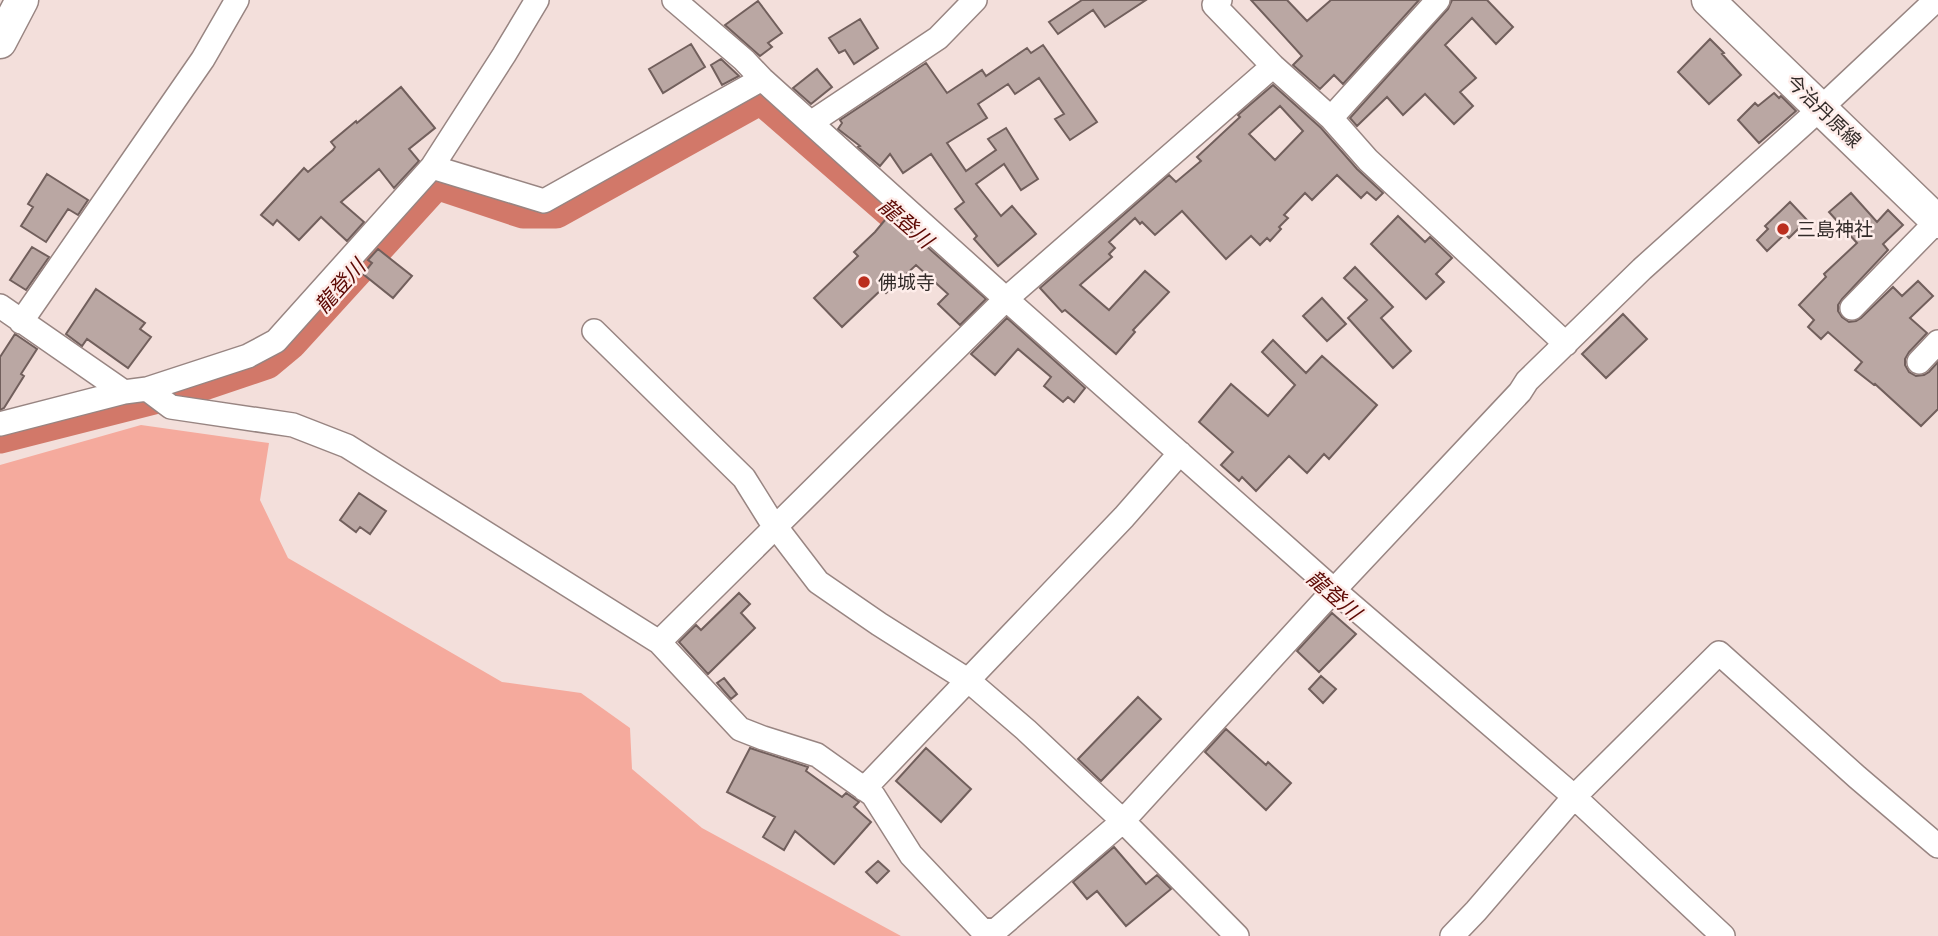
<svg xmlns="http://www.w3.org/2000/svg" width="1938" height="936" font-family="'PT Sans Narrow','Noto Sans JP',sans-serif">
  <rect width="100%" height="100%" fill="#f3dfdb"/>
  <path fill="#f5aa9d" d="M 141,425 L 269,443 L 260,500 L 288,558 L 502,682 L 581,693 L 630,728 L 632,769 L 702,828 L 901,936 L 0,936 L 0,465 Z"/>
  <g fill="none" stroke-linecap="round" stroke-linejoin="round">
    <path stroke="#d27869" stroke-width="35" d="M 0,436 L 189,388 L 266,362 L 290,342 L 436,182 L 523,211 L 556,211 L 761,97 L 907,224"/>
  </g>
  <path fill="#baa7a3" stroke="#715f5c" stroke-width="2" fill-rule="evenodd" d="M 1082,0 L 1146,0 L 1105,27 L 1093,10 L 1058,34 L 1049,22 Z
    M 1251,0 L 1287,0 L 1307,21 L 1331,0 L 1419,0 L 1343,84 L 1334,75 L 1320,89 L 1293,65 L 1302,56 Z
    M 1452,0 L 1487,0 L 1513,27 L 1496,44 L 1472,18 L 1445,45 L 1476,78 L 1460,92 L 1473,106 L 1454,124 L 1425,94 L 1403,115 L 1387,97 L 1357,126 L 1350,118 L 1448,9 Z
    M 758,1 L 782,33 L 768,43 L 772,47 L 760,56 L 725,25 Z
    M 860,19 L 878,48 L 854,64 L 845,50 L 839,53 L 829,38 Z
    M 1710,39 L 1724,53 L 1722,54 L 1741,75 L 1709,104 L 1678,72 Z
    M 691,44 L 705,67 L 663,93 L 649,69 Z
    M 1043,45 L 1097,122 L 1070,140 L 1055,119 L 1064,114 L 1039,78 L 1015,94 L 1008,84 L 978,104 L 987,118 L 947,143 L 966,171 L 996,150 L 988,139 L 1006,128 L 1038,179 L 1021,190 L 1004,164 L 976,184 L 1001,216 L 1012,206 L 1036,234 L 998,266 L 974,239 L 977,236 L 955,209 L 964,202 L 931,154 L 903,173 L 890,154 L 880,166 L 858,147 L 860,146 L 838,129 L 842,123 L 840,120 L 926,63 L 947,93 L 982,70 L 986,76 L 1027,48 L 1031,53 Z
    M 721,59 L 739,76 L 722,85 L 711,65 Z
    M 817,69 L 832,87 L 811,104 L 793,88 Z
    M 1273,85 L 1321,128 L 1357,169 L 1383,193 L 1376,200 L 1367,192 L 1361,198 L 1337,175 L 1312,200 L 1305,193 L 1284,215 L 1288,218 L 1279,227 L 1281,229 L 1270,241 L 1267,238 L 1260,245 L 1251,236 L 1226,259 L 1182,211 L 1155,235 L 1142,222 L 1140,224 L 1135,218 L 1109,242 L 1115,248 L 1109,254 L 1112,257 L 1080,285 L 1109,310 L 1145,271 L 1169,292 L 1133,330 L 1135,332 L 1116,354 L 1065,310 L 1062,312 L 1040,288 L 1169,175 L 1176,182 L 1201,161 L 1197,157 L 1240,117 L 1238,115 ZM 1280,106 L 1303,131 L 1275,160 L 1249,134 Z
    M 401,87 L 435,128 L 409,149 L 419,161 L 394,188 L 379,169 L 341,202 L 364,222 L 347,241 L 321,217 L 299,240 L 277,220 L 273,225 L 261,215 L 304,168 L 308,172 L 333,150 L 335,147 L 331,142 L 356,121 L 357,123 Z
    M 1774,93 L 1779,98 L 1781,96 L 1796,111 L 1759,143 L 1738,120 L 1755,103 L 1758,106 Z
    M 47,174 L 88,200 L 78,215 L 68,209 L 46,242 L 21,226 L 33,207 L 28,204 Z
    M 1851,193 L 1877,222 L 1888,210 L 1903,225 L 1883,244 L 1888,250 L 1842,299 L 1838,305 L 1838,311 L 1842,317 L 1849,322 L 1856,321 L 1861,318 L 1893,287 L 1902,296 L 1918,281 L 1933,296 L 1910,318 L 1927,333 L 1909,352 L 1905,359 L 1905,365 L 1909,372 L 1916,376 L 1924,375 L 1929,372 L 1938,362 L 1938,409 L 1921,426 L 1875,384 L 1874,385 L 1855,370 L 1862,362 L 1828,332 L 1821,339 L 1808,327 L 1814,320 L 1799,305 L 1826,277 L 1824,274 L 1857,243 L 1829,212 Z
    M 1790,202 L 1807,220 L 1789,238 L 1785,234 L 1767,251 L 1757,240 L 1768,229 L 1765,226 Z
    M 890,214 L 986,299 L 960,325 L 938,304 L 948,294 L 916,265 L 886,293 L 882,289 L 842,327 L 814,298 L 858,256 L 854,252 L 875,232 Z
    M 1398,216 L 1425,242 L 1430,237 L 1452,258 L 1436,274 L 1444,282 L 1426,299 L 1371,244 Z
    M 32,247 L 49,257 L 26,290 L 10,280 Z
    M 378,249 L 412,276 L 393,298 L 363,274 L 372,263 L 368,260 Z
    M 1355,267 L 1393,307 L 1381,318 L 1411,351 L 1393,368 L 1348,318 L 1367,300 L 1344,278 Z
    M 96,289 L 145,323 L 140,329 L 151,337 L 128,368 L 87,339 L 82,346 L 66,334 Z
    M 1322,298 L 1346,324 L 1327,341 L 1303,316 Z
    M 1623,314 L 1647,339 L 1606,378 L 1582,354 Z
    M 1007,318 L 1085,388 L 1074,402 L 1068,397 L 1063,402 L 1044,386 L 1051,377 L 1018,349 L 995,375 L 971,354 Z
    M 15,334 L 37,349 L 21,374 L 24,376 L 4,408 L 0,410 L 0,357 Z
    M 1273,340 L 1306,373 L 1322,356 L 1377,405 L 1329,459 L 1324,454 L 1307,473 L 1289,456 L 1256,491 L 1242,477 L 1239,481 L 1221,465 L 1233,452 L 1199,422 L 1231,384 L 1268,416 L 1295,385 L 1262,352 Z
    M 359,493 L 386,511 L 370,534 L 360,527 L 356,532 L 340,520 Z
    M 739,593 L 750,604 L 741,613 L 755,628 L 708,674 L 679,642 L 696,625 L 701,630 Z
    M 1332,613 L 1356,634 L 1319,672 L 1297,651 Z
    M 1321,676 L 1336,689 L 1323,703 L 1309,689 Z
    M 724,678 L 737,694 L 731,699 L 717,683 Z
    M 1138,697 L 1161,719 L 1101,781 L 1078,759 Z
    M 1226,729 L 1266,765 L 1268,762 L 1291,783 L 1266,810 L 1205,752 Z
    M 750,748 L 808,767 L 806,771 L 842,797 L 846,793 L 859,802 L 854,807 L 871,822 L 834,864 L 795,831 L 784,850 L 763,837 L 775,817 L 727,792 Z
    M 926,748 L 971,789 L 941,822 L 896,781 Z
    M 1114,847 L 1146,884 L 1157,875 L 1171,889 L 1126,926 L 1097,891 L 1087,899 L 1073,882 Z
    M 878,861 L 889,871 L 877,883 L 866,872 Z"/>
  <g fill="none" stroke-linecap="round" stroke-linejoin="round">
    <g stroke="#988582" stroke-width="26">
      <path id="street" d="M 674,0 L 744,60 L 762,79 L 1006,299 L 1334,590 L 1570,793 L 1723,936
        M 1220,0 L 1214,5 L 1273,66 L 1331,118 L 1438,0
        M 1331,118 L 1368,160 L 1566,344
        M 812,122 L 938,38 L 975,0
        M 432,167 L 504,55 L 537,0
        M 0,306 L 124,392
        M 1852,308 L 1937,221
        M 21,322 L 203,59 L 237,0
        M 594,331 L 744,478 L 769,518 L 818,582 L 879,624 L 969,681 L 1026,730 L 1123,821 L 1237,936
        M 1919,362 L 1938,342
        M 147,389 L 171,407 L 293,425 L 347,446 L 659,642 L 740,729 L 763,738 L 817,755 L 873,795 L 911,855 L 981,929 L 995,931 L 1123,821 L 1334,590 L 1520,392 L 1527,381 L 1642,269 L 1821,108 L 1936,0
        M 0,424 L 124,392 L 147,389 L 248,356 L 276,341 L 432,167 L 544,201 L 762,79
        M 659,642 L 1006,299 L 1273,66
        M 864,789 L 1124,517 L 1180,453
        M 1452,936 L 1476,911 L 1574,797 L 1719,653 L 1857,777 L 1938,846"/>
    </g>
    <g stroke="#988582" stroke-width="35">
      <path id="secondary" d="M 1708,0 L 1938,222
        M 0,42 L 22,0"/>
    </g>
    <use href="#street" stroke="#fff" stroke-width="23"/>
    <use href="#secondary" stroke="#fff" stroke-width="32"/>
  </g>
  <g fill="#bb2e1e" stroke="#feedea" stroke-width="2.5">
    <circle cx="1783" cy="229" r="7"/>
    <circle cx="864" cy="282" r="7"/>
  </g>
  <g text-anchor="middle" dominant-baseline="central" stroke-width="5" stroke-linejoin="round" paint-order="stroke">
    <g font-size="19" fill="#322b29" stroke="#feedea">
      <text transform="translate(1824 111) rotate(44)">今治丹原線</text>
    </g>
    <g font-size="19" fill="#322b29" stroke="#feedea" text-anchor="start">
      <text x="1797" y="229">三島神社</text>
      <text x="878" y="282">佛城寺</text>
    </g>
    <g font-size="21" font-style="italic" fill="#5c0702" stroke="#feedea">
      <text transform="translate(906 223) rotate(41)">龍登川</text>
      <text transform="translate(340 286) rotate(-48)">龍登川</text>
      <text transform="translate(1334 595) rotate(41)">龍登川</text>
    </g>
  </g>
</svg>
